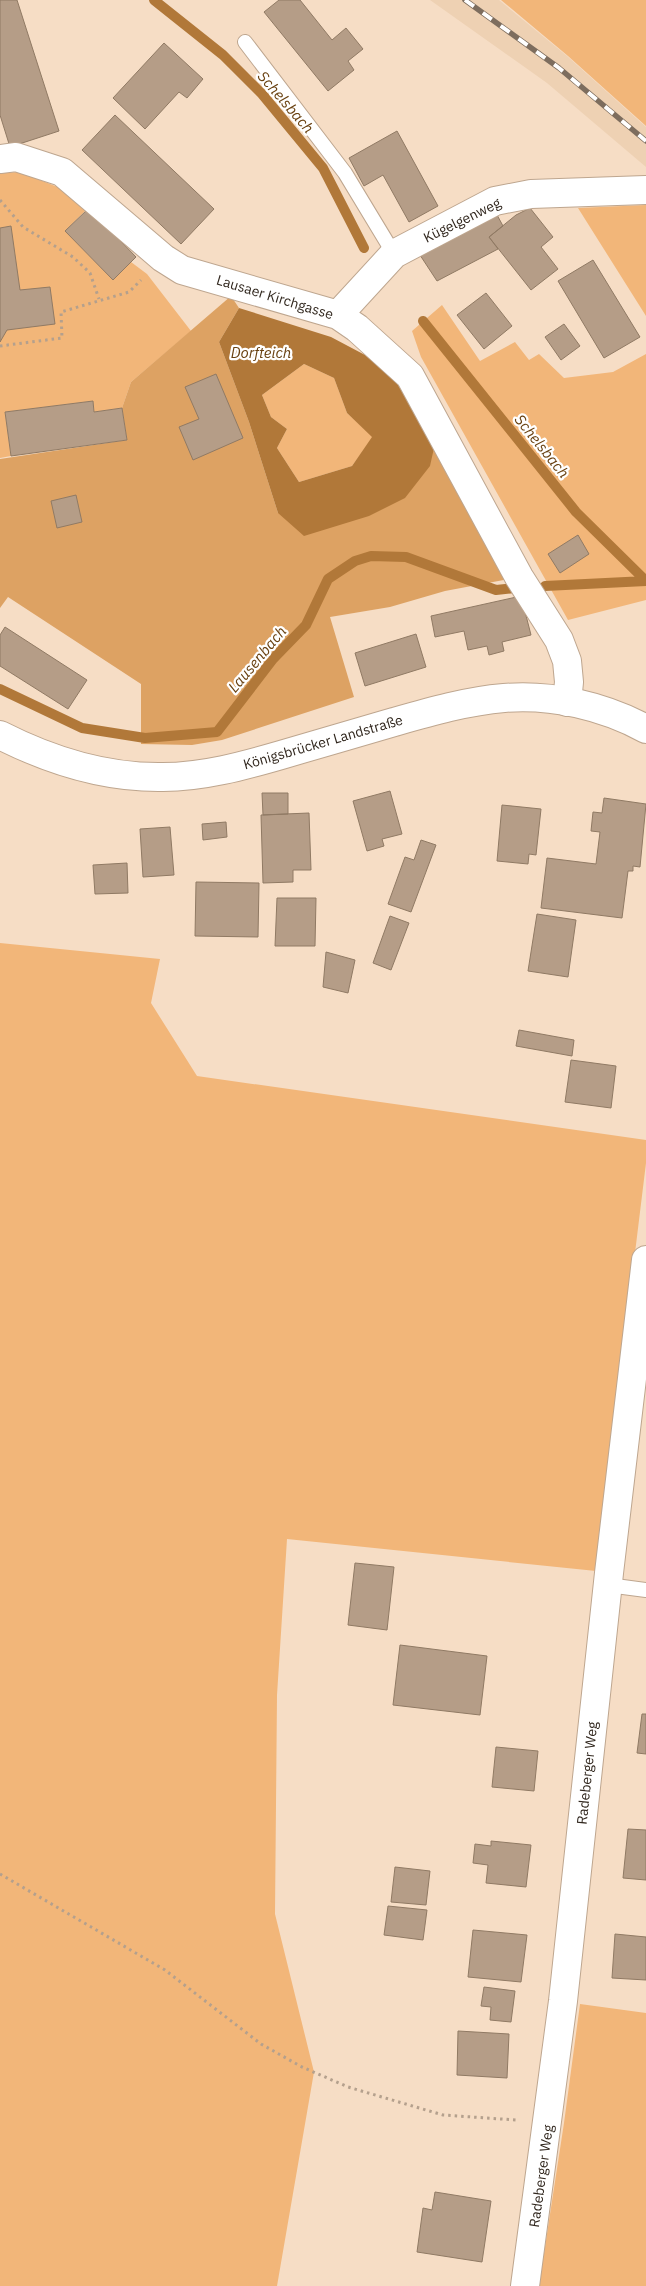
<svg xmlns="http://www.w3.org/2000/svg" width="646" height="2286" font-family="'IBM Plex Sans',sans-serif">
  <rect width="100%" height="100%" fill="#f6ddc5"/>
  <path fill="#eed1b3" d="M 430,0 L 499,0 L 567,56 L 646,127 L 646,167 L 547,83 Z"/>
  <path fill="#f2b679" d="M 501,0 L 646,0 L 646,126 L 568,56 Z
    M 20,172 L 60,188 L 88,208 L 65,231 L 113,280 L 131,262 L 147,274 L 191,331 L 131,382 L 122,408 L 94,412 L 93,401 L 5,412 L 11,456 L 0,458 L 0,173 Z
    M 646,205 L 646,316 L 578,208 Z
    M 442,305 L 480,361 L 515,342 L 529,360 L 539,354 L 564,378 L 613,372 L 646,354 L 646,600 L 568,620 L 421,357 L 412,331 Z
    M 304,364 L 334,378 L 347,413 L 373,437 L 352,466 L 299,482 L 277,448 L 287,429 L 271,417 L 262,395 Z
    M 0,943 L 160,959 L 151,1003 L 197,1076 L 646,1140 L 646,1163 L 596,1571 L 287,1539 L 277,1695 L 275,1914 L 314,2072 L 277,2286 L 0,2286 Z
    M 580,2004 L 646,2013 L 646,2286 L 539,2286 L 564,2123 Z"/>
  <path fill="#dda263" d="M 231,296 L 239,308 L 219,342 L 249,422 L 278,513 L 434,448 L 509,579 L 445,591 L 390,607 L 330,617 L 354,697 L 222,740 L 192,745 L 141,744 L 141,684 L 8,597 L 0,608 L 0,459 L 127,440 L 122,408 L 131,382 Z"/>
  <path fill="#b17839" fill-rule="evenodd" d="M 239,308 L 331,337 L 365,355 L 394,379 L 426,427 L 434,448 L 430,466 L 405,498 L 369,516 L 304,536 L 278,513 L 249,422 L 219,342 ZM 304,364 L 334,378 L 347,413 L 372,437 L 352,466 L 299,482 L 277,448 L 287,429 L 271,417 L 262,395 Z"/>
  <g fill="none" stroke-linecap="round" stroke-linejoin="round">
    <path stroke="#b17839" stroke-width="10" d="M 154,0 L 223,55 L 262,94 L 323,168 L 364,248
      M 423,321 L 576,512 L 646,581
      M 545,586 L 646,581
      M 0,689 L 82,728 L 145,738 L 217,732 L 273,659 L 306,625 L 328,579 L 355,561 L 371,556 L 406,557 L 496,590 L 516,588"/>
  </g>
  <path fill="#b59d87" stroke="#907a64" d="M 0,0 L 17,0 L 59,131 L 10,147 L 0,115 Z
    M 279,0 L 300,0 L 332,40 L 346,28 L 363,49 L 348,61 L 354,70 L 328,91 L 264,12 Z
    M 164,43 L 203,79 L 187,98 L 179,92 L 145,129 L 113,98 Z
    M 115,115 L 214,209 L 181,244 L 82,150 Z
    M 397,131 L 438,206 L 409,222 L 383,175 L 364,186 L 349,158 Z
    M 89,208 L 136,257 L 113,280 L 65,231 Z
    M 530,208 L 553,237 L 541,247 L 558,269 L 531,290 L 489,237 L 516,215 Z
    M 496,213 L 503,226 L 489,237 L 498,249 L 437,281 L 418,252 Z
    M 11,226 L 20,290 L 50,287 L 55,324 L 7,330 L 0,342 L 0,228 Z
    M 593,260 L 640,337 L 604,358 L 558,281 Z
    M 486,293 L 512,326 L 484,349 L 457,315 Z
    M 564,324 L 580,346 L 561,360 L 545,337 Z
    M 216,374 L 243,438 L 193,460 L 179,427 L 199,419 L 185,387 Z
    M 93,401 L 94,412 L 122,408 L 127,440 L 11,456 L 5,412 Z
    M 76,495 L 82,522 L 57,528 L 51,501 Z
    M 578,535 L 589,554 L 560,573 L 548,554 Z
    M 521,596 L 531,635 L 502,642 L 504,651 L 489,655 L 487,646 L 468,650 L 464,631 L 435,637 L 431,616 Z
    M 5,627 L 87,680 L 68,709 L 0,666 L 0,635 Z
    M 416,634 L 426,667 L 365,686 L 355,653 Z
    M 390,791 L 402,834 L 382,839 L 384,846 L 367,851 L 353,801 Z
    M 262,793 L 288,793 L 288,814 L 263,815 Z
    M 604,798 L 646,804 L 640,867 L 633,866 L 633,871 L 628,871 L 622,918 L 541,908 L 547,858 L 596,864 L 600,832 L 591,831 L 593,812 L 602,813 Z
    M 502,805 L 541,809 L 536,855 L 529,854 L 528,864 L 497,861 Z
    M 309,813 L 311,870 L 293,870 L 293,882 L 263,883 L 261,815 Z
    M 226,822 L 227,837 L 203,840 L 202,824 Z
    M 170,827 L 174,875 L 143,877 L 140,829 Z
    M 421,840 L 436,845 L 411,912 L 388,904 L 405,857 L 414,860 Z
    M 127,863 L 128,893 L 95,894 L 93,865 Z
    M 196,882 L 259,883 L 258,937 L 195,936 Z
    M 277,898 L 316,898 L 315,946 L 275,946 Z
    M 537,914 L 576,920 L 568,977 L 528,971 Z
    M 390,916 L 409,923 L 391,970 L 373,963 Z
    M 326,952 L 355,960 L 348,993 L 323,987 Z
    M 519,1030 L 574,1040 L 572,1056 L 516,1046 Z
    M 571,1060 L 616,1066 L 611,1108 L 565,1102 Z
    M 355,1563 L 394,1567 L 387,1630 L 348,1625 Z
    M 400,1645 L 487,1656 L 480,1715 L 393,1705 Z
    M 642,1714 L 646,1714 L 646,1754 L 637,1753 Z
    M 496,1747 L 538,1751 L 534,1791 L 492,1787 Z
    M 628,1829 L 646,1830 L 646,1880 L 623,1878 Z
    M 491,1841 L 531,1845 L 526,1887 L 486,1883 L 488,1865 L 473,1863 L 475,1844 L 491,1846 Z
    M 395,1867 L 430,1871 L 426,1905 L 391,1902 Z
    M 388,1906 L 427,1910 L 423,1940 L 384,1935 Z
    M 473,1930 L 527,1935 L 521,1982 L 468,1977 Z
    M 615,1934 L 646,1937 L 646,1980 L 612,1978 Z
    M 484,1987 L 515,1991 L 511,2022 L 490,2020 L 491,2007 L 481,2006 Z
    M 458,2031 L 509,2034 L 507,2078 L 457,2075 Z
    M 435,2192 L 491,2201 L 482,2262 L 417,2252 L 423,2208 L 432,2210 Z"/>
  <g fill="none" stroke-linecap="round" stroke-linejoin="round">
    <g stroke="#bea68f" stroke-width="16">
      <path id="service" d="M 245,42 L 345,173 L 394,254
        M 608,1585 L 646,1590"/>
    </g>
    <g stroke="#bea68f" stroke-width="30">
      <path id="minor" d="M 0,159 L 16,157 L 62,172 L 163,258 L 182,270 L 338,315 L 357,328 L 410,376 L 519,577 L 559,640 L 567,661 L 569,682 L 567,702
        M 338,315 L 394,254 L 495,201 L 531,194 L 646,190"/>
    </g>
    <g stroke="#bea68f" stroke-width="30">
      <path id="tertiary" d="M 525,2286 L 563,2001 L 609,1573 L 646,1260"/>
    </g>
    <g stroke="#bea68f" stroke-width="30">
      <path id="secondary" d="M 0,735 C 51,761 105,778 163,777 C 203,777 243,766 281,755 C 319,744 356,733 394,722 C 429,712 467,701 504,698 C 552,694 604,706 646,729"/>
    </g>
    <path stroke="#b4a08d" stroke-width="3" stroke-dasharray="2.5 4" stroke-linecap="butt" d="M 0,200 L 23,227 L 73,257 L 90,273 L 99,299
      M 0,346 L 62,338 L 61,312 L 129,292 L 141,280
      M 0,1874 L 165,1970 L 261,2044 L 302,2067 L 348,2087 L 443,2115 L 516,2120"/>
    <use href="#service" stroke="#fff" stroke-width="14"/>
    <use href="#minor" stroke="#fff" stroke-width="28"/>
    <use href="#tertiary" stroke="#fff" stroke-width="28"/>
    <use href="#secondary" stroke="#fff" stroke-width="28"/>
    <g stroke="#7d6d5e" stroke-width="5.5">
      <path id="rail" d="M 465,0 L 559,68 L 646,141"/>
    </g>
    <use href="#rail" stroke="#fff" stroke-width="4" stroke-dasharray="11" stroke-linecap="butt"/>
  </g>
  <g text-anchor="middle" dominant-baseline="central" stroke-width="4.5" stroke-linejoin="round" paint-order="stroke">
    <g font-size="14" fill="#31271e" stroke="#fff">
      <text transform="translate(462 220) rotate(-26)">Kügelgenweg</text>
      <text transform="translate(275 297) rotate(17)">Lausaer Kirchgasse</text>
      <text transform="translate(323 742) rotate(-16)">Königsbrücker Landstraße</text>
      <text transform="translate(587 1773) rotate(-84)">Radeberger Weg</text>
      <text transform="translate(541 2176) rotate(-82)">Radeberger Weg</text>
    </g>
    <g font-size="15" font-style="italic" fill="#694111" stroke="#fff">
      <text transform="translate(286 102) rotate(49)">Schelsbach</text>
      <text x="261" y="352">Dorfteich</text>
      <text transform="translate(542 446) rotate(51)">Schelsbach</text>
      <text transform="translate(257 659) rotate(-50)">Lausenbach</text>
    </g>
  </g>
</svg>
